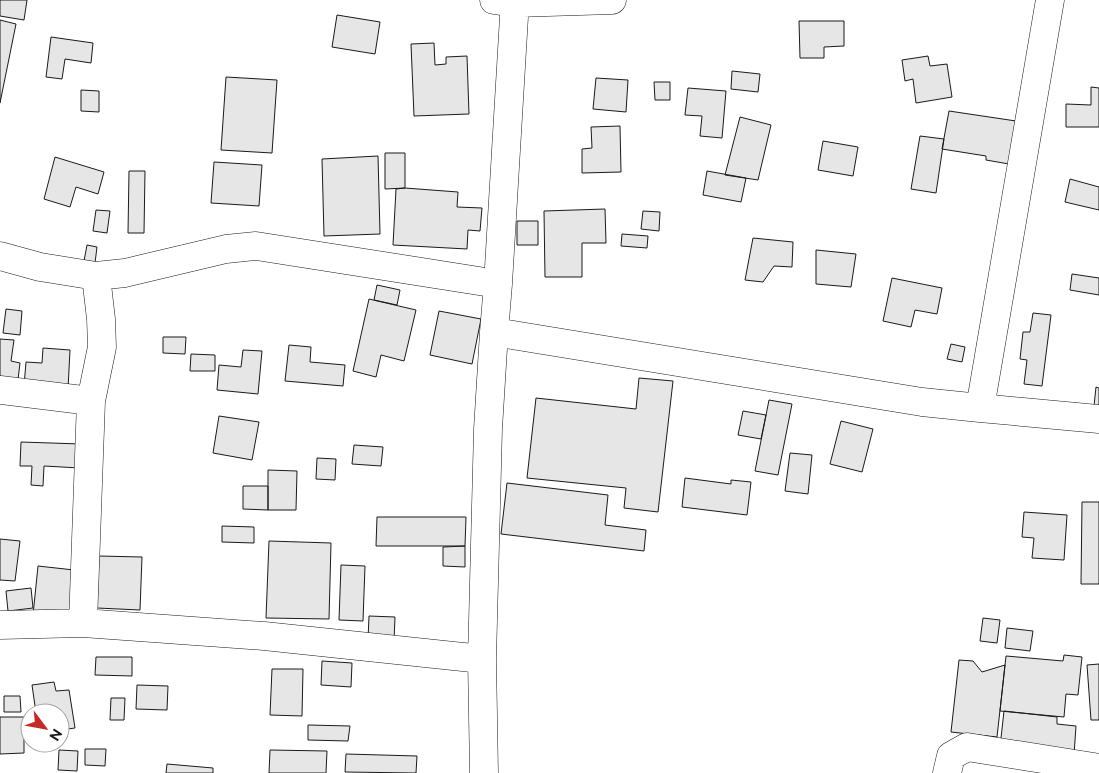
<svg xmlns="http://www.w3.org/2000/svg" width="1099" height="773" font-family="Raleway,sans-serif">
  <rect width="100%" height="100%" fill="#fff"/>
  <path fill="#e6e6e6" stroke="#1a1a1a" d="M 0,0 L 27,0 L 24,20 L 0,16 Z
    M 337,15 L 380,22 L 375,54 L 332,47 Z
    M 0,20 L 16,24 L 0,103 Z
    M 799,21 L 844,21 L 844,46 L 824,47 L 824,58 L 800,58 Z
    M 51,37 L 93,43 L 91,63 L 65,59 L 62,79 L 46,77 Z
    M 434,43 L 435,65 L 446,64 L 446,57 L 467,56 L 469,114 L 414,116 L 411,44 Z
    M 928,56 L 930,66 L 947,64 L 952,97 L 916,103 L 913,79 L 905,81 L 902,60 Z
    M 732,71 L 760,74 L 758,92 L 731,89 Z
    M 226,77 L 277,80 L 272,153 L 221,150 Z
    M 596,78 L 628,80 L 626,112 L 593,109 Z
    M 654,82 L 670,82 L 670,100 L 655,100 Z
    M 1091,87 L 1099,88 L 1099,127 L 1066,127 L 1066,104 L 1091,105 Z
    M 688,88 L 726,91 L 722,138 L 700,136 L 702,116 L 685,115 Z
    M 81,90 L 99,91 L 99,112 L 81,111 Z
    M 949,111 L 1016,121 L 1009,164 L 986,160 L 986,156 L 942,149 Z
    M 740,117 L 771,125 L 758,180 L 725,175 Z
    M 620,126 L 621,172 L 582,173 L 582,149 L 592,148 L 591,127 Z
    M 920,136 L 944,139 L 936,193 L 911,189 Z
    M 823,141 L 858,147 L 853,176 L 818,170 Z
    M 385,153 L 405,153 L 405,188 L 385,189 Z
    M 378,156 L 380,234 L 324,236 L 322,159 Z
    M 55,157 L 104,172 L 98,194 L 76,187 L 70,207 L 44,199 Z
    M 214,162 L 262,165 L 259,206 L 211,203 Z
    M 129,171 L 145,171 L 144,233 L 128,233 Z
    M 707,171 L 746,178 L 741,202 L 703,195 Z
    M 1070,179 L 1099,187 L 1099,210 L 1065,202 Z
    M 405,188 L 458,192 L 457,207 L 482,208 L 480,231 L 468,230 L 467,249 L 393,245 L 396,189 Z
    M 605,209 L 606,243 L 582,243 L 582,277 L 545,277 L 544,211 Z
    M 96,210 L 110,211 L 107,233 L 93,231 Z
    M 643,211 L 660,212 L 659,231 L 641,229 Z
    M 517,221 L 538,221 L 538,245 L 517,245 Z
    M 622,234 L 648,236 L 647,248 L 621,246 Z
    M 753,238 L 793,242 L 792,267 L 774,266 L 763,282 L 745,280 Z
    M 87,245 L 97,247 L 95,263 L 84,261 Z
    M 816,250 L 856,254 L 851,287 L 816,284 Z
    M 1072,274 L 1099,278 L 1099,295 L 1070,290 Z
    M 892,278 L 942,288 L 937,314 L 915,310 L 911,327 L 883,321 Z
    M 377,285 L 400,290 L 397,305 L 374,300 Z
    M 369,299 L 416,310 L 404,361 L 381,355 L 376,377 L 353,371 Z
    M 6,309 L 22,311 L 20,335 L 3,333 Z
    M 439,311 L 481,319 L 472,364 L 430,355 Z
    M 1033,313 L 1051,315 L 1042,386 L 1024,384 L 1027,360 L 1020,359 L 1023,332 L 1030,332 Z
    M 163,337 L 186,337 L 185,354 L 163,353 Z
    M 0,339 L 14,340 L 11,361 L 20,363 L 17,388 L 0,387 Z
    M 951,344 L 965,347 L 962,362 L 947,359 Z
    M 289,345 L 311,347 L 310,362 L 345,365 L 343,386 L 285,381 Z
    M 43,348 L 70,350 L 68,389 L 24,386 L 26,362 L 42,363 Z
    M 243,350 L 262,351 L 258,394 L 217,390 L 219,365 L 241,367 Z
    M 191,354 L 215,355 L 215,371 L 190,371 Z
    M 639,378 L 673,381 L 658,512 L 624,508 L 626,488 L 527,478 L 536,398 L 636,409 Z
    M 1096,387 L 1099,388 L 1099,407 L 1094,406 Z
    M 769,400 L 792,404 L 778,475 L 755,471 Z
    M 743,411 L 766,415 L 761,439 L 738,435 Z
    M 219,416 L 259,422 L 252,460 L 213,453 Z
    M 841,421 L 873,429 L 862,472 L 830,464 Z
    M 21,442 L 81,444 L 80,468 L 44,466 L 43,486 L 31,485 L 32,466 L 20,466 Z
    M 354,445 L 383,447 L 381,466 L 352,464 Z
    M 790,453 L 812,455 L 808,494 L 785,491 Z
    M 317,458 L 336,459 L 335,480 L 316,479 Z
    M 268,470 L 297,471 L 296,510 L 268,510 Z
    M 685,478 L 731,484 L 731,480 L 751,482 L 747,515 L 682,507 Z
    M 507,483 L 608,495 L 605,525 L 646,530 L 644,551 L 501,534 Z
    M 243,486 L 268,486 L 268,510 L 243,509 Z
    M 1082,502 L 1099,502 L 1099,584 L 1081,584 Z
    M 1024,512 L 1067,515 L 1064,560 L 1032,558 L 1034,538 L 1022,537 Z
    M 377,517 L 466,517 L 465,546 L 376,546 Z
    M 222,526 L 254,527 L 254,543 L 222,542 Z
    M 0,539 L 20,541 L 15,581 L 0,580 Z
    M 269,541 L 331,543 L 329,619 L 266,618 Z
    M 465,546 L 465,567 L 443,566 L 443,547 Z
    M 99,556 L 142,557 L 140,610 L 97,608 Z
    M 341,565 L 365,566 L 363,621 L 339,620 Z
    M 38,566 L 83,571 L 78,620 L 33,615 Z
    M 31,588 L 33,608 L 8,611 L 6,591 Z
    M 369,616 L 395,617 L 394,641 L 368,640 Z
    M 983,618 L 1000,620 L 997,643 L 980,641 Z
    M 1007,628 L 1033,631 L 1030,651 L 1005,648 Z
    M 1064,655 L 1082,657 L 1078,695 L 1066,694 L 1064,717 L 1000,711 L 1006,656 L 1063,661 Z
    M 96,657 L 132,657 L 132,676 L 95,675 Z
    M 959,660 L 973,661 L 982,672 L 1005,665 L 997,737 L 951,732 Z
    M 322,661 L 352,663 L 351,687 L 321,685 Z
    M 1099,664 L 1099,720 L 1091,720 L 1087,665 Z
    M 272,669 L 303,669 L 302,716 L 270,715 Z
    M 54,682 L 56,691 L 69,690 L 75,728 L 60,730 L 60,713 L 36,713 L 32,685 Z
    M 137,685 L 168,686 L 167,710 L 136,709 Z
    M 4,696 L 20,696 L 21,712 L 4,712 Z
    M 111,698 L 125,698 L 124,720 L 110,720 Z
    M 1004,711 L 1057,717 L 1057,724 L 1076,726 L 1074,755 L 1000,747 Z
    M 0,717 L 24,717 L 24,753 L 0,754 Z
    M 308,725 L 350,726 L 348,741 L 308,740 Z
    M 85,749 L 106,749 L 105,766 L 85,765 Z
    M 59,750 L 78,751 L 77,771 L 58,770 Z
    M 270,750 L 327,751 L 326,773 L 269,773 Z
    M 346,754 L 417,756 L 416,773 L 345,772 Z
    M 167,764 L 213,768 L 213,773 L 166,773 Z"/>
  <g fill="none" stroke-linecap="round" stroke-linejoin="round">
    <g stroke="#1a1a1a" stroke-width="29">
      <path id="minor" d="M 494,0 L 515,3 L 612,0
        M 0,256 L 40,267 L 96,276 L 125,273 L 226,249 L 256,246 L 498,284
        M 494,332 L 922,402 L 980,408 L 1099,419
        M 0,390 L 91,401
        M 980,408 L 1050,0
        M 83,623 L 91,401 L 102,347 L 101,319 L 96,276
        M 0,625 L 83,623 L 264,636 L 482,659
        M 484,773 L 482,659 L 488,429 L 494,332 L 498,284 L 515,0
        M 947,773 L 951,756 L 967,747 L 1099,768"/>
    </g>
    <use href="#minor" stroke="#fff" stroke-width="28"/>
  </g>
  <g transform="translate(45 728) rotate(122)"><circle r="24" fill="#ffffff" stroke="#a3a3a3"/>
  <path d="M0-4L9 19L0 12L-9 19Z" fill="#c62828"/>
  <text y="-8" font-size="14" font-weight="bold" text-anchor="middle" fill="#1a1a1a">N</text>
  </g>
</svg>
